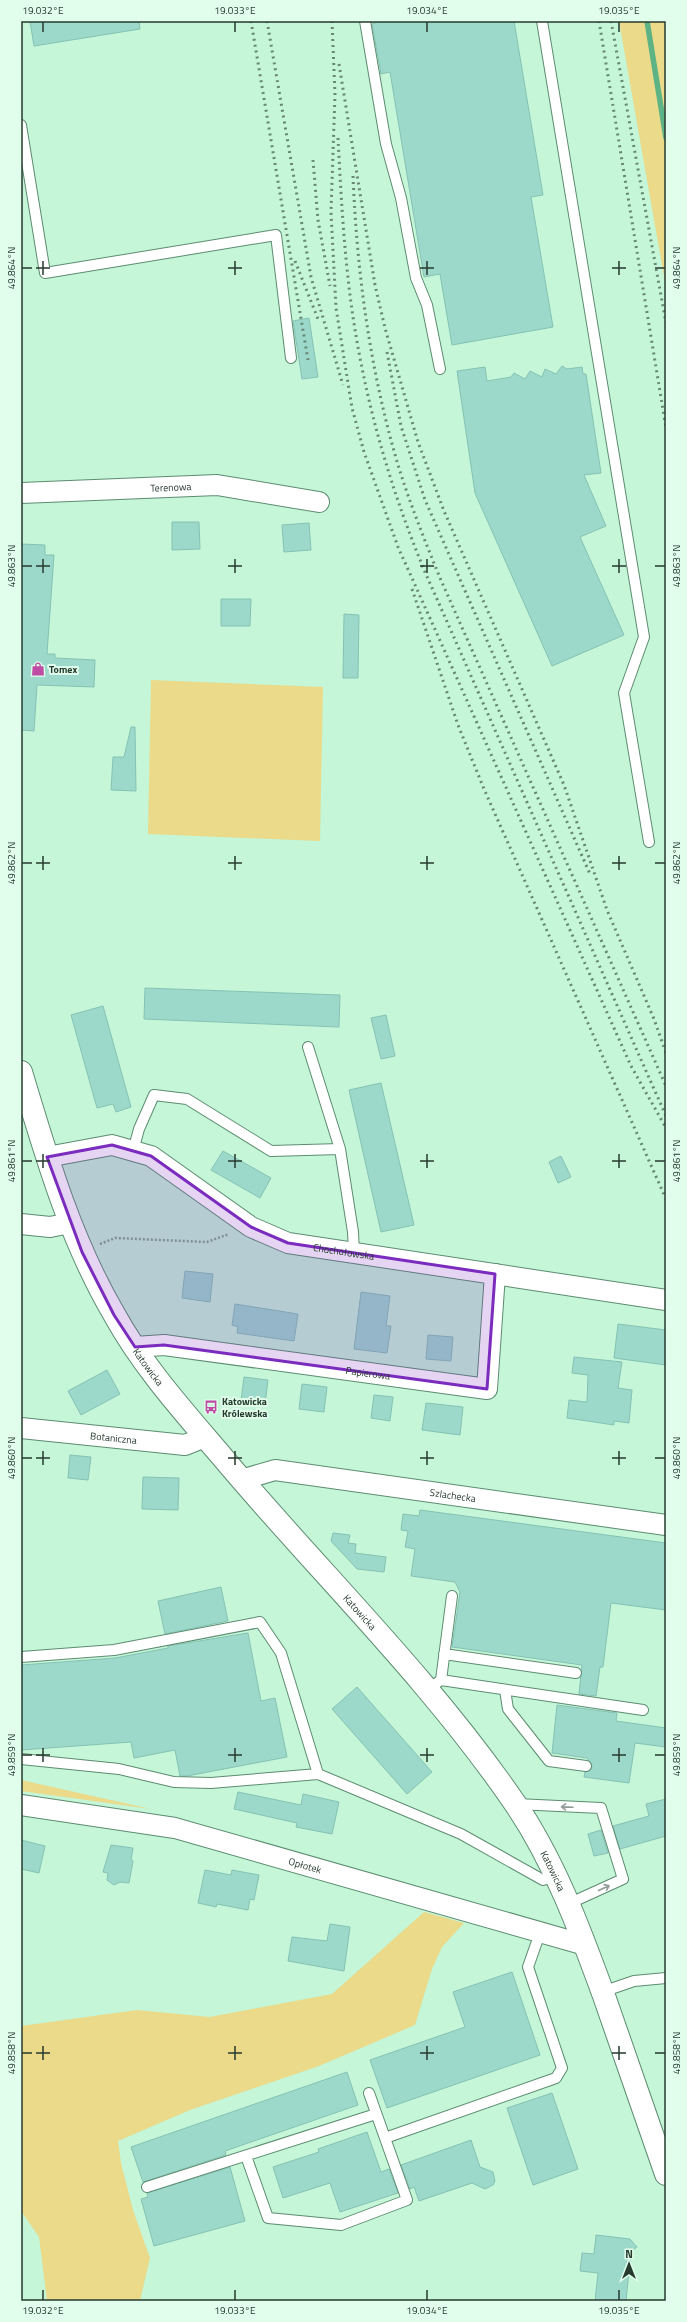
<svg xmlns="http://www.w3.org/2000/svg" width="687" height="2322" font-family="'Titillium Web',sans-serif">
  <rect width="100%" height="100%" fill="#c4f6d7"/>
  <path fill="#eada8a" d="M 619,21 L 666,21 L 666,288 Z
    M 151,680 L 323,687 L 320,841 L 148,834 Z
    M 21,1780 L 151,1809 L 21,1791 Z
    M 424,1912 L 464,1923 L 442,1947 L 432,1969 L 415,2025 L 319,2066 L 190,2110 L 118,2141 L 121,2163 L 133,2210 L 150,2258 L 140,2301 L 47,2301 L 39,2237 L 21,2211 L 21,2026 L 137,2010 L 210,2017 L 332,1994 Z"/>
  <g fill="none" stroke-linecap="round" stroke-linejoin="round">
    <path stroke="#5eb385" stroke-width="5.5" d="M 647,21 L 666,138"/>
  </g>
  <path fill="#9cd9cb" stroke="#85c2b4" d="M 30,21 L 139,21 L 140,29 L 34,46 Z
    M 381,21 L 514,21 L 543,195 L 531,197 L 553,327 L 452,345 L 440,274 L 424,277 L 390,72 L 381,74 L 372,24 Z
    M 309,318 L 318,377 L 302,379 L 293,321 Z
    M 562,366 L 567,369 L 582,367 L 583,374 L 586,374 L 601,473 L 584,475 L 606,526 L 580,537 L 624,635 L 552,666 L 475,493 L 457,371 L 485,367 L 487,381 L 511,377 L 514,373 L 525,379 L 530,371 L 542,377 L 545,369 L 556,374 Z
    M 172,522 L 199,522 L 200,549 L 172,550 Z
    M 309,523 L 311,550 L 284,552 L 282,525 Z
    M 21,544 L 45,545 L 45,555 L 54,555 L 47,654 L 55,654 L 55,658 L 95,660 L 94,687 L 37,685 L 34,731 L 21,730 Z
    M 221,599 L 251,599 L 250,626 L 221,626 Z
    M 344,614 L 359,615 L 358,678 L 343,678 Z
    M 131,727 L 135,727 L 136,791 L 111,790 L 113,757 L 124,757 Z
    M 145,988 L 340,995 L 339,1027 L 144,1019 Z
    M 103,1006 L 131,1107 L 116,1112 L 113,1104 L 97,1108 L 71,1015 Z
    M 386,1015 L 395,1056 L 381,1059 L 371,1018 Z
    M 381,1083 L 414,1225 L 381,1232 L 349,1090 Z
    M 223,1151 L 271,1178 L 260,1198 L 211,1170 Z
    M 561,1156 L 571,1177 L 558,1183 L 549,1162 Z
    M 185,1271 L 213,1274 L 210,1302 L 182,1298 Z
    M 361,1292 L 390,1296 L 386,1326 L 391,1326 L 387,1353 L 354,1349 Z
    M 235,1304 L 298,1314 L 294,1341 L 237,1333 L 238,1327 L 232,1325 Z
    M 618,1324 L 666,1330 L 666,1365 L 614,1358 Z
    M 428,1335 L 453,1337 L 451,1361 L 426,1359 Z
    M 574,1357 L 622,1362 L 618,1388 L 632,1390 L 629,1423 L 614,1421 L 614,1425 L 567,1418 L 569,1400 L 587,1402 L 588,1375 L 572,1373 Z
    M 107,1370 L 120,1394 L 81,1415 L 68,1391 Z
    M 244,1377 L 268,1380 L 265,1404 L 241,1401 Z
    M 302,1384 L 327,1387 L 324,1412 L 299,1409 Z
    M 374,1395 L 393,1397 L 390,1421 L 371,1418 Z
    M 426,1403 L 463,1407 L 460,1435 L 422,1430 Z
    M 70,1455 L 91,1457 L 88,1480 L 68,1478 Z
    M 143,1477 L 179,1478 L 178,1510 L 142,1509 Z
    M 420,1510 L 666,1543 L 666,1610 L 611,1603 L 603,1667 L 600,1667 L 596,1696 L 579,1694 L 582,1665 L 452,1647 L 460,1592 L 455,1582 L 411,1576 L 415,1549 L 405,1547 L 408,1531 L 401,1530 L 403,1514 L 419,1516 Z
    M 333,1533 L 350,1535 L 348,1543 L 356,1544 L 355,1553 L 386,1557 L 384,1572 L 357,1569 L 331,1541 Z
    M 221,1587 L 228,1621 L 165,1634 L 158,1601 Z
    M 248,1633 L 261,1701 L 275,1698 L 287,1757 L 187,1776 L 180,1776 L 175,1750 L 134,1758 L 131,1742 L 21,1750 L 21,1665 L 115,1658 L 168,1648 L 168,1646 Z
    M 357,1687 L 432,1772 L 407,1794 L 332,1709 Z
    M 557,1705 L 617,1713 L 616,1721 L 666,1728 L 666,1747 L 635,1743 L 629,1783 L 584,1777 L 585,1772 L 591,1770 L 592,1766 L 587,1758 L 552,1753 Z
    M 238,1792 L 301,1805 L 303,1794 L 339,1802 L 332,1834 L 296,1827 L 297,1823 L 234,1809 Z
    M 666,1799 L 666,1836 L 620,1849 L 613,1826 L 649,1816 L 646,1804 Z
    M 601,1830 L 608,1853 L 594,1856 L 588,1834 Z
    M 21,1840 L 45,1846 L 39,1873 L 21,1869 Z
    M 111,1845 L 133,1848 L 131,1860 L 133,1861 L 129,1883 L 120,1882 L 114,1885 L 107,1880 L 108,1873 L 103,1872 Z
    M 205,1870 L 231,1875 L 232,1870 L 259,1875 L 254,1900 L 250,1899 L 248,1910 L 217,1904 L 216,1907 L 198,1903 Z
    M 330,1924 L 350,1927 L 344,1971 L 288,1961 L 292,1937 L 327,1941 Z
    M 512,1972 L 540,2055 L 387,2108 L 370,2060 L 465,2027 L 453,1992 Z
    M 347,2072 L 358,2105 L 225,2151 L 226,2155 L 143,2182 L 131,2147 Z
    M 552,2093 L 578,2169 L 533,2185 L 507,2108 Z
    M 367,2132 L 381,2172 L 389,2169 L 398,2193 L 340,2212 L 330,2183 L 283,2198 L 273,2167 L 319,2152 L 318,2149 Z
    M 471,2140 L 480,2167 L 493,2172 L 495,2181 L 493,2185 L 485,2189 L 472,2183 L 419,2201 L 414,2187 L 410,2189 L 401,2165 Z
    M 230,2167 L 245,2221 L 154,2246 L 141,2199 L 148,2197 L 147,2193 Z
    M 596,2235 L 630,2239 L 637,2247 L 630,2252 L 631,2270 L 629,2271 L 626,2301 L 595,2301 L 598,2273 L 580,2271 L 582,2253 L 594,2254 Z"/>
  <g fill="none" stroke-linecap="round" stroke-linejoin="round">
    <g stroke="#5d8c71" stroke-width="12">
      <path id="service" d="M 365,21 L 386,144 L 401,198 L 416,278 L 427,305 L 440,369
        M 542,21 L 644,637 L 624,693 L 649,842
        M 21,125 L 45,273 L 276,235 L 291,358
        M 308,1047 L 340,1149
        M 133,1151 L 139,1129 L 154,1095 L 187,1099 L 271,1151 L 340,1149 L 353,1232 L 354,1253
        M 444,1654 L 576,1673
        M 21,1657 L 114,1650 L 260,1622 L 281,1653 L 318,1774
        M 441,1680 L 452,1596
        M 427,1690 L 441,1680 L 643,1710
        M 505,1690 L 508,1709 L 549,1761 L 586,1766
        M 21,1759 L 119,1769 L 174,1782 L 211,1783 L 318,1774 L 461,1834 L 543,1880 L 555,1877
        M 516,1804 L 601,1808 L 623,1879 L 568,1904
        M 602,1992 L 634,1981 L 666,1978
        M 385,2138 L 556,2078 L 562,2068 L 528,1967 L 540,1933
        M 246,2156 L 268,2218 L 341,2225 L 407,2200 L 369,2093
        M 147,2187 L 376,2114"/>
    </g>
    <g stroke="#5d8c71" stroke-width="22">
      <g id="minor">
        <path id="s1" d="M 21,493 L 217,485 L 319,502"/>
        <path id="s2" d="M 47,1157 L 112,1145 L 151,1156 L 251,1227 L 288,1243 L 666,1300"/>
        <path d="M 21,1224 L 50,1227 L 70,1223"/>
        <path id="s3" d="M 135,1347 L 164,1345 L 487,1389 L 495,1274"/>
        <path id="s4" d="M 21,1428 L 185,1445 L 205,1437"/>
        <path id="s5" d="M 241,1480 L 275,1470 L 666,1525"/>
        <path id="s6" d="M 21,1805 L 175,1828 L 585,1945"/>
      </g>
    </g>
    <g stroke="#5d8c71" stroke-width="24">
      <g id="tertiary">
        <path id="s7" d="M 21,1072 C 46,1155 70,1239 114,1314 C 143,1367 185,1413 224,1459 C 320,1573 429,1678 514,1802 C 554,1860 580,1930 604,1996 C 625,2055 645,2115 666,2174"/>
      </g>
    </g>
    <path stroke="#81a68f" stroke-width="2.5" stroke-dasharray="2 2" stroke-linecap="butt" d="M 100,1244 L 115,1238 L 207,1242 L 229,1234"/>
    <use href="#service" stroke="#fff" stroke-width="10"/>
    <use href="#minor" stroke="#fff" stroke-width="20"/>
    <use href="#tertiary" stroke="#fff" stroke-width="22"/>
    <path stroke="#688874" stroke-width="3" stroke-dasharray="2 4" stroke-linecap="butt" d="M 251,21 L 308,360
      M 267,21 L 311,277 L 343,385
      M 332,21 L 335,94 L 331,212 L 336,308 L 352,408 L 364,452 L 398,547 L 631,1066 L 666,1128
      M 599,21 L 666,428
      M 611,21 L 666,323
      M 339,64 L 375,285 L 385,328 L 418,442 L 444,511 L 564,785 L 607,910 L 654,1019 L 666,1053
      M 338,138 C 341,195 344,253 352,310 C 365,401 390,488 425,572 L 666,1116
      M 313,160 L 318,220 L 330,286
      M 353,176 C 357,274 370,370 398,465 C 410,504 425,541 440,578 L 666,1086
      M 295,261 L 318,319
      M 387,352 L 401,426 L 425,500 L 590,874
      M 412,589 L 458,725 L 484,789 L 666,1199"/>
  </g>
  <defs><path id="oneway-shaft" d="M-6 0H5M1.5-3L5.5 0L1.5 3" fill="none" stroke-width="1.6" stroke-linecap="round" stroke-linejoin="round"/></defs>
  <g stroke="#929c96">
    <use href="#oneway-shaft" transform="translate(567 1807) rotate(-178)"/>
    <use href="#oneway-shaft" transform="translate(604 1888) rotate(-24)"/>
  </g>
  <path fill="#7b2cbf" fill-opacity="0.2" stroke="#7b2cbf" stroke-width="3" stroke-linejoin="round" d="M 112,1145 L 151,1156 L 251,1227 L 288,1243 L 495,1274 L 487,1389 L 164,1345 L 135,1347 L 114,1315 L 82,1252 L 47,1157 Z"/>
  <path fill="none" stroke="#263a2e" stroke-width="1.5" d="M 43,22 L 43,32M 235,22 L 235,32M 427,22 L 427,32M 619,22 L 619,32M 43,261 L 43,275M 235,261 L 235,275M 427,261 L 427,275M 619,261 L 619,275M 22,268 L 32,268M 36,268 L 50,268M 228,268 L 242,268M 420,268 L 434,268M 612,268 L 626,268M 655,268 L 665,268M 43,559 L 43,573M 235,559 L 235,573M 427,559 L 427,573M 619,559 L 619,573M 22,566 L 32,566M 36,566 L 50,566M 228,566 L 242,566M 420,566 L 434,566M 612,566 L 626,566M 655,566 L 665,566M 43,856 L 43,870M 235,856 L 235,870M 427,856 L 427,870M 619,856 L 619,870M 22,863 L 32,863M 36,863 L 50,863M 228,863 L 242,863M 420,863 L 434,863M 612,863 L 626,863M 655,863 L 665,863M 43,1154 L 43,1168M 235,1154 L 235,1168M 427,1154 L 427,1168M 619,1154 L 619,1168M 22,1161 L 32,1161M 36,1161 L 50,1161M 228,1161 L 242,1161M 420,1161 L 434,1161M 612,1161 L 626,1161M 655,1161 L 665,1161M 43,1451 L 43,1465M 235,1451 L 235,1465M 427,1451 L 427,1465M 619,1451 L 619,1465M 22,1458 L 32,1458M 36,1458 L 50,1458M 228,1458 L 242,1458M 420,1458 L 434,1458M 612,1458 L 626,1458M 655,1458 L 665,1458M 43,1748 L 43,1762M 235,1748 L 235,1762M 427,1748 L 427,1762M 619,1748 L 619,1762M 22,1755 L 32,1755M 36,1755 L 50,1755M 228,1755 L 242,1755M 420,1755 L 434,1755M 612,1755 L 626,1755M 655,1755 L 665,1755M 43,2046 L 43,2060M 235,2046 L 235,2060M 427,2046 L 427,2060M 619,2046 L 619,2060M 22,2053 L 32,2053M 36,2053 L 50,2053M 228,2053 L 242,2053M 420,2053 L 434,2053M 612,2053 L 626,2053M 655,2053 L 665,2053M 43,2290 L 43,2300M 235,2290 L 235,2300M 427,2290 L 427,2300M 619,2290 L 619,2300"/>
  <defs>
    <g id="shop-bare" transform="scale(1.08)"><path d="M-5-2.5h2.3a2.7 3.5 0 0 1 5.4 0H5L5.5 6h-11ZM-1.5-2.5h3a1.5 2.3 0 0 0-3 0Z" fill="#c04ba4" stroke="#e0feeb" stroke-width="2.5" paint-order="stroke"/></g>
    <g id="bus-bare" transform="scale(1.08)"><path d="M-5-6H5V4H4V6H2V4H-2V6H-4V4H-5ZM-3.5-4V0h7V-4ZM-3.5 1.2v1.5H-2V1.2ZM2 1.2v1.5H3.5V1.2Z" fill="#c04ba4" stroke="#e0feeb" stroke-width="2.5" paint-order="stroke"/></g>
  </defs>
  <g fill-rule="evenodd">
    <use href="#shop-bare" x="38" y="669"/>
    <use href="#bus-bare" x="211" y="1407"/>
  </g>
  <g text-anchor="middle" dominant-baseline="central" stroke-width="4" stroke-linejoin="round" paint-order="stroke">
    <g font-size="10" fill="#263a2e" stroke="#e0feeb">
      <text stroke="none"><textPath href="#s1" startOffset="150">Terenowa</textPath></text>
      <text stroke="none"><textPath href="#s2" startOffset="326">Chochołowska</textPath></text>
      <text stroke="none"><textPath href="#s7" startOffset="323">Katowicka</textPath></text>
      <text stroke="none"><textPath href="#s3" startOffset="235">Papierowa</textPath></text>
      <text stroke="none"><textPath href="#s4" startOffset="93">Botaniczna</textPath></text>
      <text stroke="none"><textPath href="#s5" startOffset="215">Szlachecka</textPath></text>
      <text stroke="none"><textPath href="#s7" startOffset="647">Katowicka</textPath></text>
      <text stroke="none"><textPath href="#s6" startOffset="291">Opłotek</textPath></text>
      <text stroke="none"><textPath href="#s7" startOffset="971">Katowicka</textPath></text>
    </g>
    <g font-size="10" font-weight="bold" fill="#263a2e" stroke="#e0feeb" text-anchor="start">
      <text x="49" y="669">Tomex</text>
      <text x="222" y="1401">Katowicka<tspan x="222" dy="12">Królewska</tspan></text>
    </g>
  </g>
  <rect width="687" height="2322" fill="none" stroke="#e0feeb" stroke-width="44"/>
  <g transform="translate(629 2264)" stroke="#e0feeb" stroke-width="3" paint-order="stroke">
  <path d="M0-3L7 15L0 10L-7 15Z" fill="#263a2e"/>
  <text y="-6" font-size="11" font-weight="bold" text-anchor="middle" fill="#263a2e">N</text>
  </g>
  <rect x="22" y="22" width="643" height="2278" fill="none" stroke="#263a2e" stroke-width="1.5"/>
  <g font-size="10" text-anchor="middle" fill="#263a2e">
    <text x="43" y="14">19.032°E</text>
    <text x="235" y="14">19.033°E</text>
    <text x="427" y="14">19.034°E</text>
    <text x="619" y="14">19.035°E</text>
    <text transform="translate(11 268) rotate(-90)" y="4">49.864°N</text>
    <text transform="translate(676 268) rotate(-90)" y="4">49.864°N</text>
    <text transform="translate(11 566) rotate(-90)" y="4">49.863°N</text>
    <text transform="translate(676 566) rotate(-90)" y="4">49.863°N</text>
    <text transform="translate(11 863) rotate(-90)" y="4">49.862°N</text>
    <text transform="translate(676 863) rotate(-90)" y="4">49.862°N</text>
    <text transform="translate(11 1161) rotate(-90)" y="4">49.861°N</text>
    <text transform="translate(676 1161) rotate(-90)" y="4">49.861°N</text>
    <text transform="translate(11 1458) rotate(-90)" y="4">49.860°N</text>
    <text transform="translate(676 1458) rotate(-90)" y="4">49.860°N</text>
    <text transform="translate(11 1755) rotate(-90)" y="4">49.859°N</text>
    <text transform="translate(676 1755) rotate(-90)" y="4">49.859°N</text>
    <text transform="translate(11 2053) rotate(-90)" y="4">49.858°N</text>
    <text transform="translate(676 2053) rotate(-90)" y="4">49.858°N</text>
    <text x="43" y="2314">19.032°E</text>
    <text x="235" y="2314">19.033°E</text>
    <text x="427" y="2314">19.034°E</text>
    <text x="619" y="2314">19.035°E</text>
  </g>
</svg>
